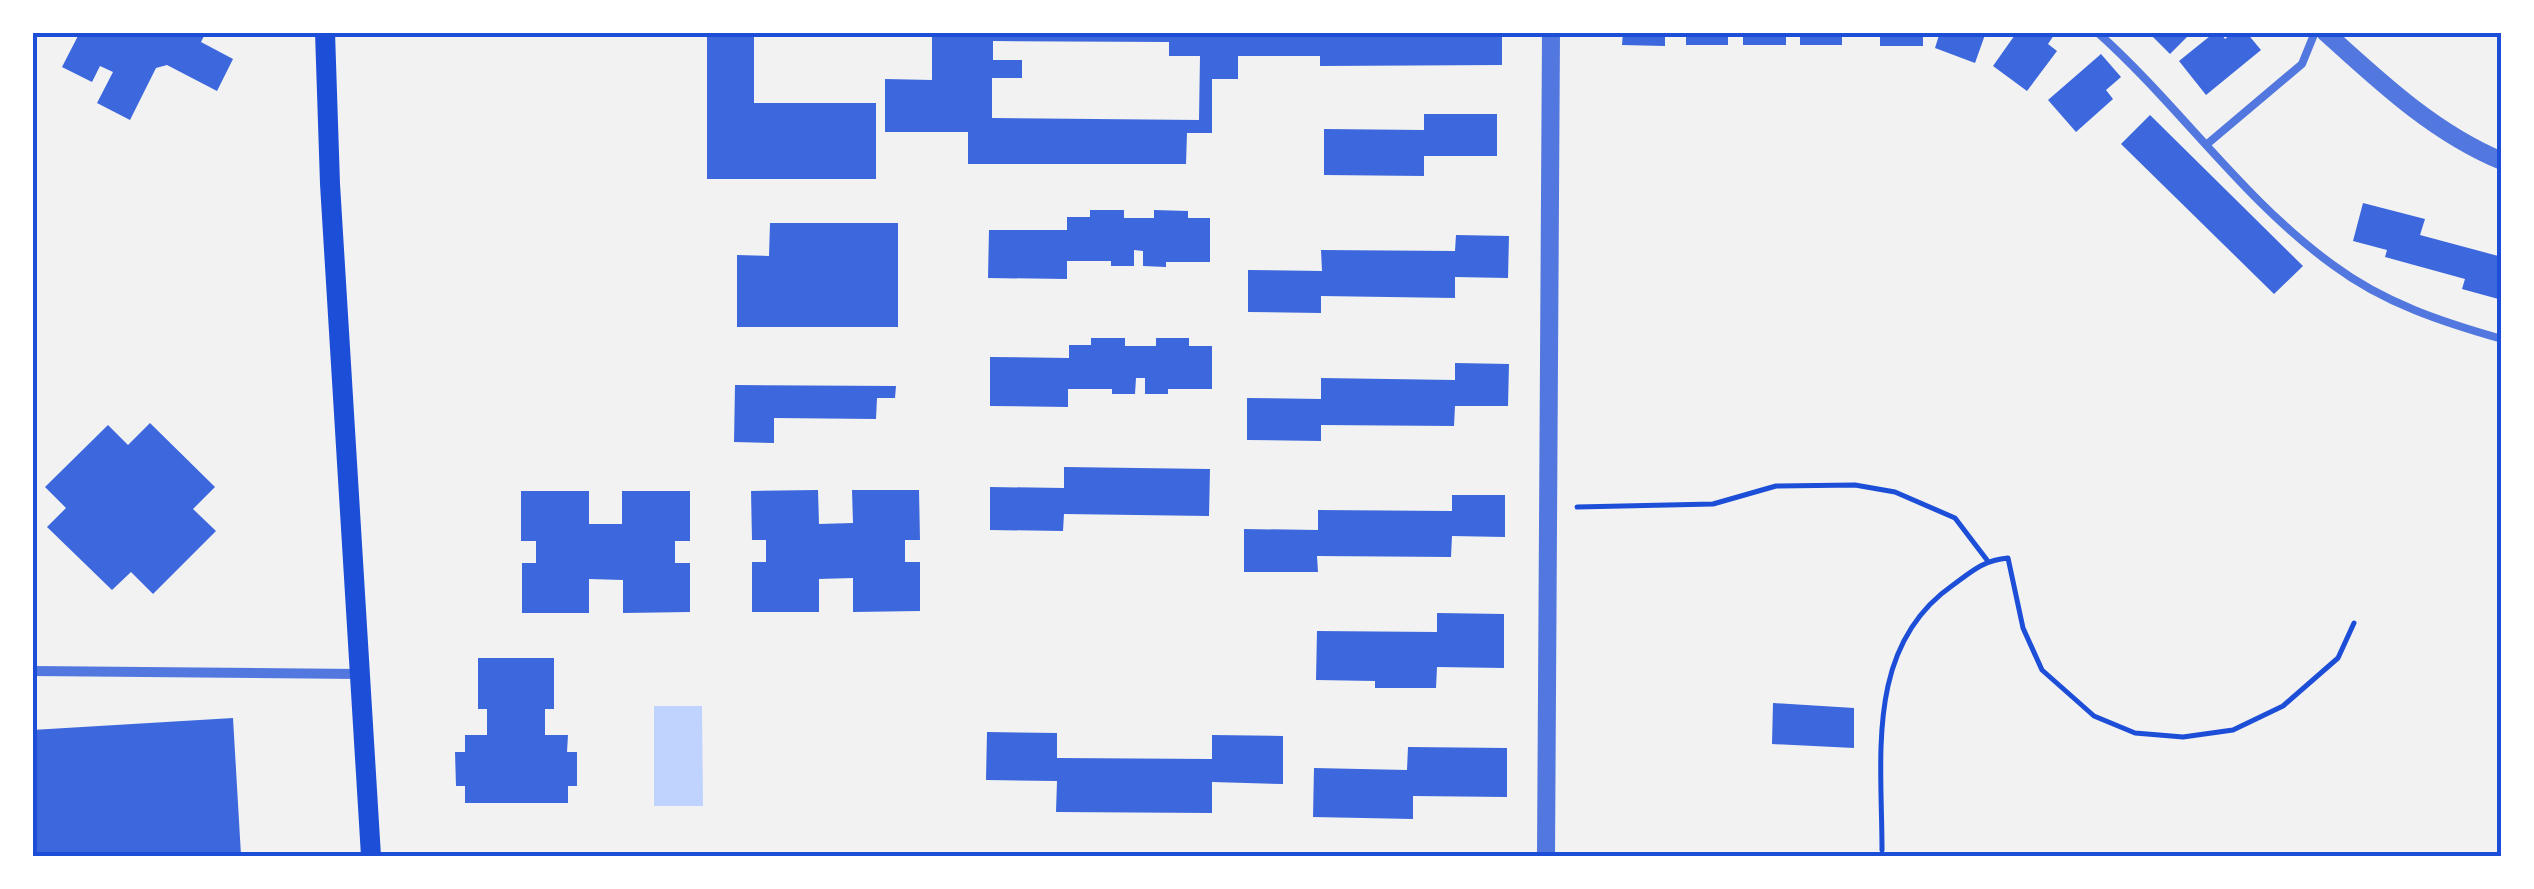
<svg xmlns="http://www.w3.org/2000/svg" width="2534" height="889" font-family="Signika,sans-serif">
  <rect width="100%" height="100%" fill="#f2f2f2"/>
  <path fill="#bfd3fe" d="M 654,706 L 702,706 L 703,806 L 654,806 Z"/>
  <path fill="#3d67dc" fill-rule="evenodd" d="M 80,32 L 206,32 L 201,42 L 233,59 L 217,91 L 167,65 L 156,68 L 130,120 L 97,103 L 113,72 L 100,66 L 92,82 L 62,67 Z
    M 707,32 L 754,32 L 754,103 L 876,103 L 876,179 L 707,179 Z
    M 932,32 L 1502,32 L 1502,65 L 1320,66 L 1320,56 L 1238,56 L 1238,79 L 1212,79 L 1212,133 L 1187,133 L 1186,164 L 968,164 L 968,132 L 885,132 L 885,79 L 932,80 ZM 993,41 L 1169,42 L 1169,56 L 1200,56 L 1199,120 L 992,118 L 992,78 L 1022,78 L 1022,60 L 993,60 Z
    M 1623,32 L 1665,32 L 1665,46 L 1622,45 Z
    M 1686,32 L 1728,32 L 1728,45 L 1686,45 Z
    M 1743,32 L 1786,32 L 1786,45 L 1743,45 Z
    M 1800,32 L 1842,32 L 1842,45 L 1800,45 Z
    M 1880,32 L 1923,32 L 1923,46 L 1880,46 Z
    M 1940,32 L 1986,32 L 1975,63 L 1935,48 Z
    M 2017,32 L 2056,32 L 2048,44 L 2057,51 L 2027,91 L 1993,66 Z
    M 2148,32 L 2192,32 L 2170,54 Z
    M 2215,32 L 2220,32 L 2225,39 L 2233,32 L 2246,32 L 2261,50 L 2206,95 L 2179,61 Z
    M 2101,54 L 2121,77 L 2106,90 L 2113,99 L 2076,132 L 2048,100 Z
    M 1424,114 L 1497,114 L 1497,156 L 1424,156 L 1424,176 L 1324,175 L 1324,129 L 1424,130 Z
    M 2150,115 L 2303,266 L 2274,294 L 2121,144 Z
    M 2363,203 L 2425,219 L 2420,235 L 2502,257 L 2502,300 L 2462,289 L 2465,279 L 2385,257 L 2387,250 L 2353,241 Z
    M 1090,210 L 1124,210 L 1124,218 L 1154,218 L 1154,210 L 1188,211 L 1188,218 L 1210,218 L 1210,262 L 1166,262 L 1166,267 L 1143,266 L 1143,251 L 1134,250 L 1134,266 L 1111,266 L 1111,261 L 1067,261 L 1067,279 L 988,278 L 989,230 L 1067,230 L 1067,217 L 1090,217 Z
    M 770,223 L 898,223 L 898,327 L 737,327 L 737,255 L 769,256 Z
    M 1456,235 L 1509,236 L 1508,278 L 1455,277 L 1455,298 L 1321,296 L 1321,313 L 1248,312 L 1248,270 L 1322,271 L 1321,250 L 1455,251 Z
    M 1091,338 L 1125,338 L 1125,346 L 1156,346 L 1156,338 L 1189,338 L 1189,346 L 1212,346 L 1212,389 L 1168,389 L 1168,394 L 1145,394 L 1145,378 L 1136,378 L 1135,394 L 1112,394 L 1112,389 L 1068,389 L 1068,407 L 990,406 L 990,357 L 1069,358 L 1069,345 L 1091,345 Z
    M 1455,363 L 1509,364 L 1508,406 L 1455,406 L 1454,426 L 1321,425 L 1321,441 L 1247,440 L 1247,398 L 1321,399 L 1321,378 L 1455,380 Z
    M 735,385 L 896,386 L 895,398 L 877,398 L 876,419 L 774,418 L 774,443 L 734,442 Z
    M 150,423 L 215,487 L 193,509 L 216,531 L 153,594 L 131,572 L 112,590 L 47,527 L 66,508 L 45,487 L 108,425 L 128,445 Z
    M 1064,467 L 1210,469 L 1209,516 L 1064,514 L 1063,531 L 990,530 L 990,487 L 1064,488 Z
    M 818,490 L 819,524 L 853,523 L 852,490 L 919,490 L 920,540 L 905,540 L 905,562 L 920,562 L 920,611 L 853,612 L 853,578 L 819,579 L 819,612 L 752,612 L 752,562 L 766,562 L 766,540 L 752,540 L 751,491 Z
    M 521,491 L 589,491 L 589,524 L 622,524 L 622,491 L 690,491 L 690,541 L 675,541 L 675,563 L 690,563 L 690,612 L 623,613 L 623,580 L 589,579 L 589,613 L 522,613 L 522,563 L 536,563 L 536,541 L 521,541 Z
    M 1452,495 L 1505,495 L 1505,537 L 1452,536 L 1451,557 L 1317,556 L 1318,572 L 1244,572 L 1244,529 L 1318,530 L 1318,510 L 1452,511 Z
    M 1437,613 L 1504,614 L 1504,668 L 1437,667 L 1436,688 L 1375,688 L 1375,681 L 1316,680 L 1317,631 L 1437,632 Z
    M 478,658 L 554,658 L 554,709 L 545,709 L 545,735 L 568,735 L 567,752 L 577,752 L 577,786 L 568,786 L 568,803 L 465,803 L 465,786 L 456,786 L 455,752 L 465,752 L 465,735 L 487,735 L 487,709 L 478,709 Z
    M 1773,703 L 1854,708 L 1854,748 L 1772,744 Z
    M 233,718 L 241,855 L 32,856 L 32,730 Z
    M 987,732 L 1057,733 L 1057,758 L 1212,759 L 1212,735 L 1283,736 L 1283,784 L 1212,782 L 1212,813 L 1056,812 L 1057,781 L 986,780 Z
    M 1408,747 L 1507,748 L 1507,797 L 1413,796 L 1413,819 L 1313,817 L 1314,768 L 1407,770 Z"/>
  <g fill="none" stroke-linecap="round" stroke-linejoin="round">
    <path stroke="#1d4ed8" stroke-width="5" d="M 1577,507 L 1713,504 L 1776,486 L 1855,485 L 1895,492 L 1955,518 L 1987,560
      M 1882,850 C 1882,756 1865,646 1953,585 C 1972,571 1984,560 2008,558 L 2023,628 L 2042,670 L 2094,716 L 2135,733 L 2183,737 L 2233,730 L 2283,706 L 2338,658 L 2354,623"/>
    <path stroke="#5277de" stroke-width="8" d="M 2097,32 C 2179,105 2243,200 2333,265 C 2384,303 2442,322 2502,339
      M 2206,145 L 2302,64 L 2315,32"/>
    <path stroke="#5277de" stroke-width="10" d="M 32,671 L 359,674"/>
    <path stroke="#5277de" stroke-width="18" d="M 2325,32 C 2379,81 2434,133 2502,161
      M 1546,856 L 1551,32"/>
    <path stroke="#1d4ed8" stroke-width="20" d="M 325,32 L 330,184 L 371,856"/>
  </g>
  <rect width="2534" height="889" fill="none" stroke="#ffffff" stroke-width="70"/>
  <rect x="35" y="35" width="2464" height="819" fill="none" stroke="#1d4ed8" stroke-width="4"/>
</svg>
